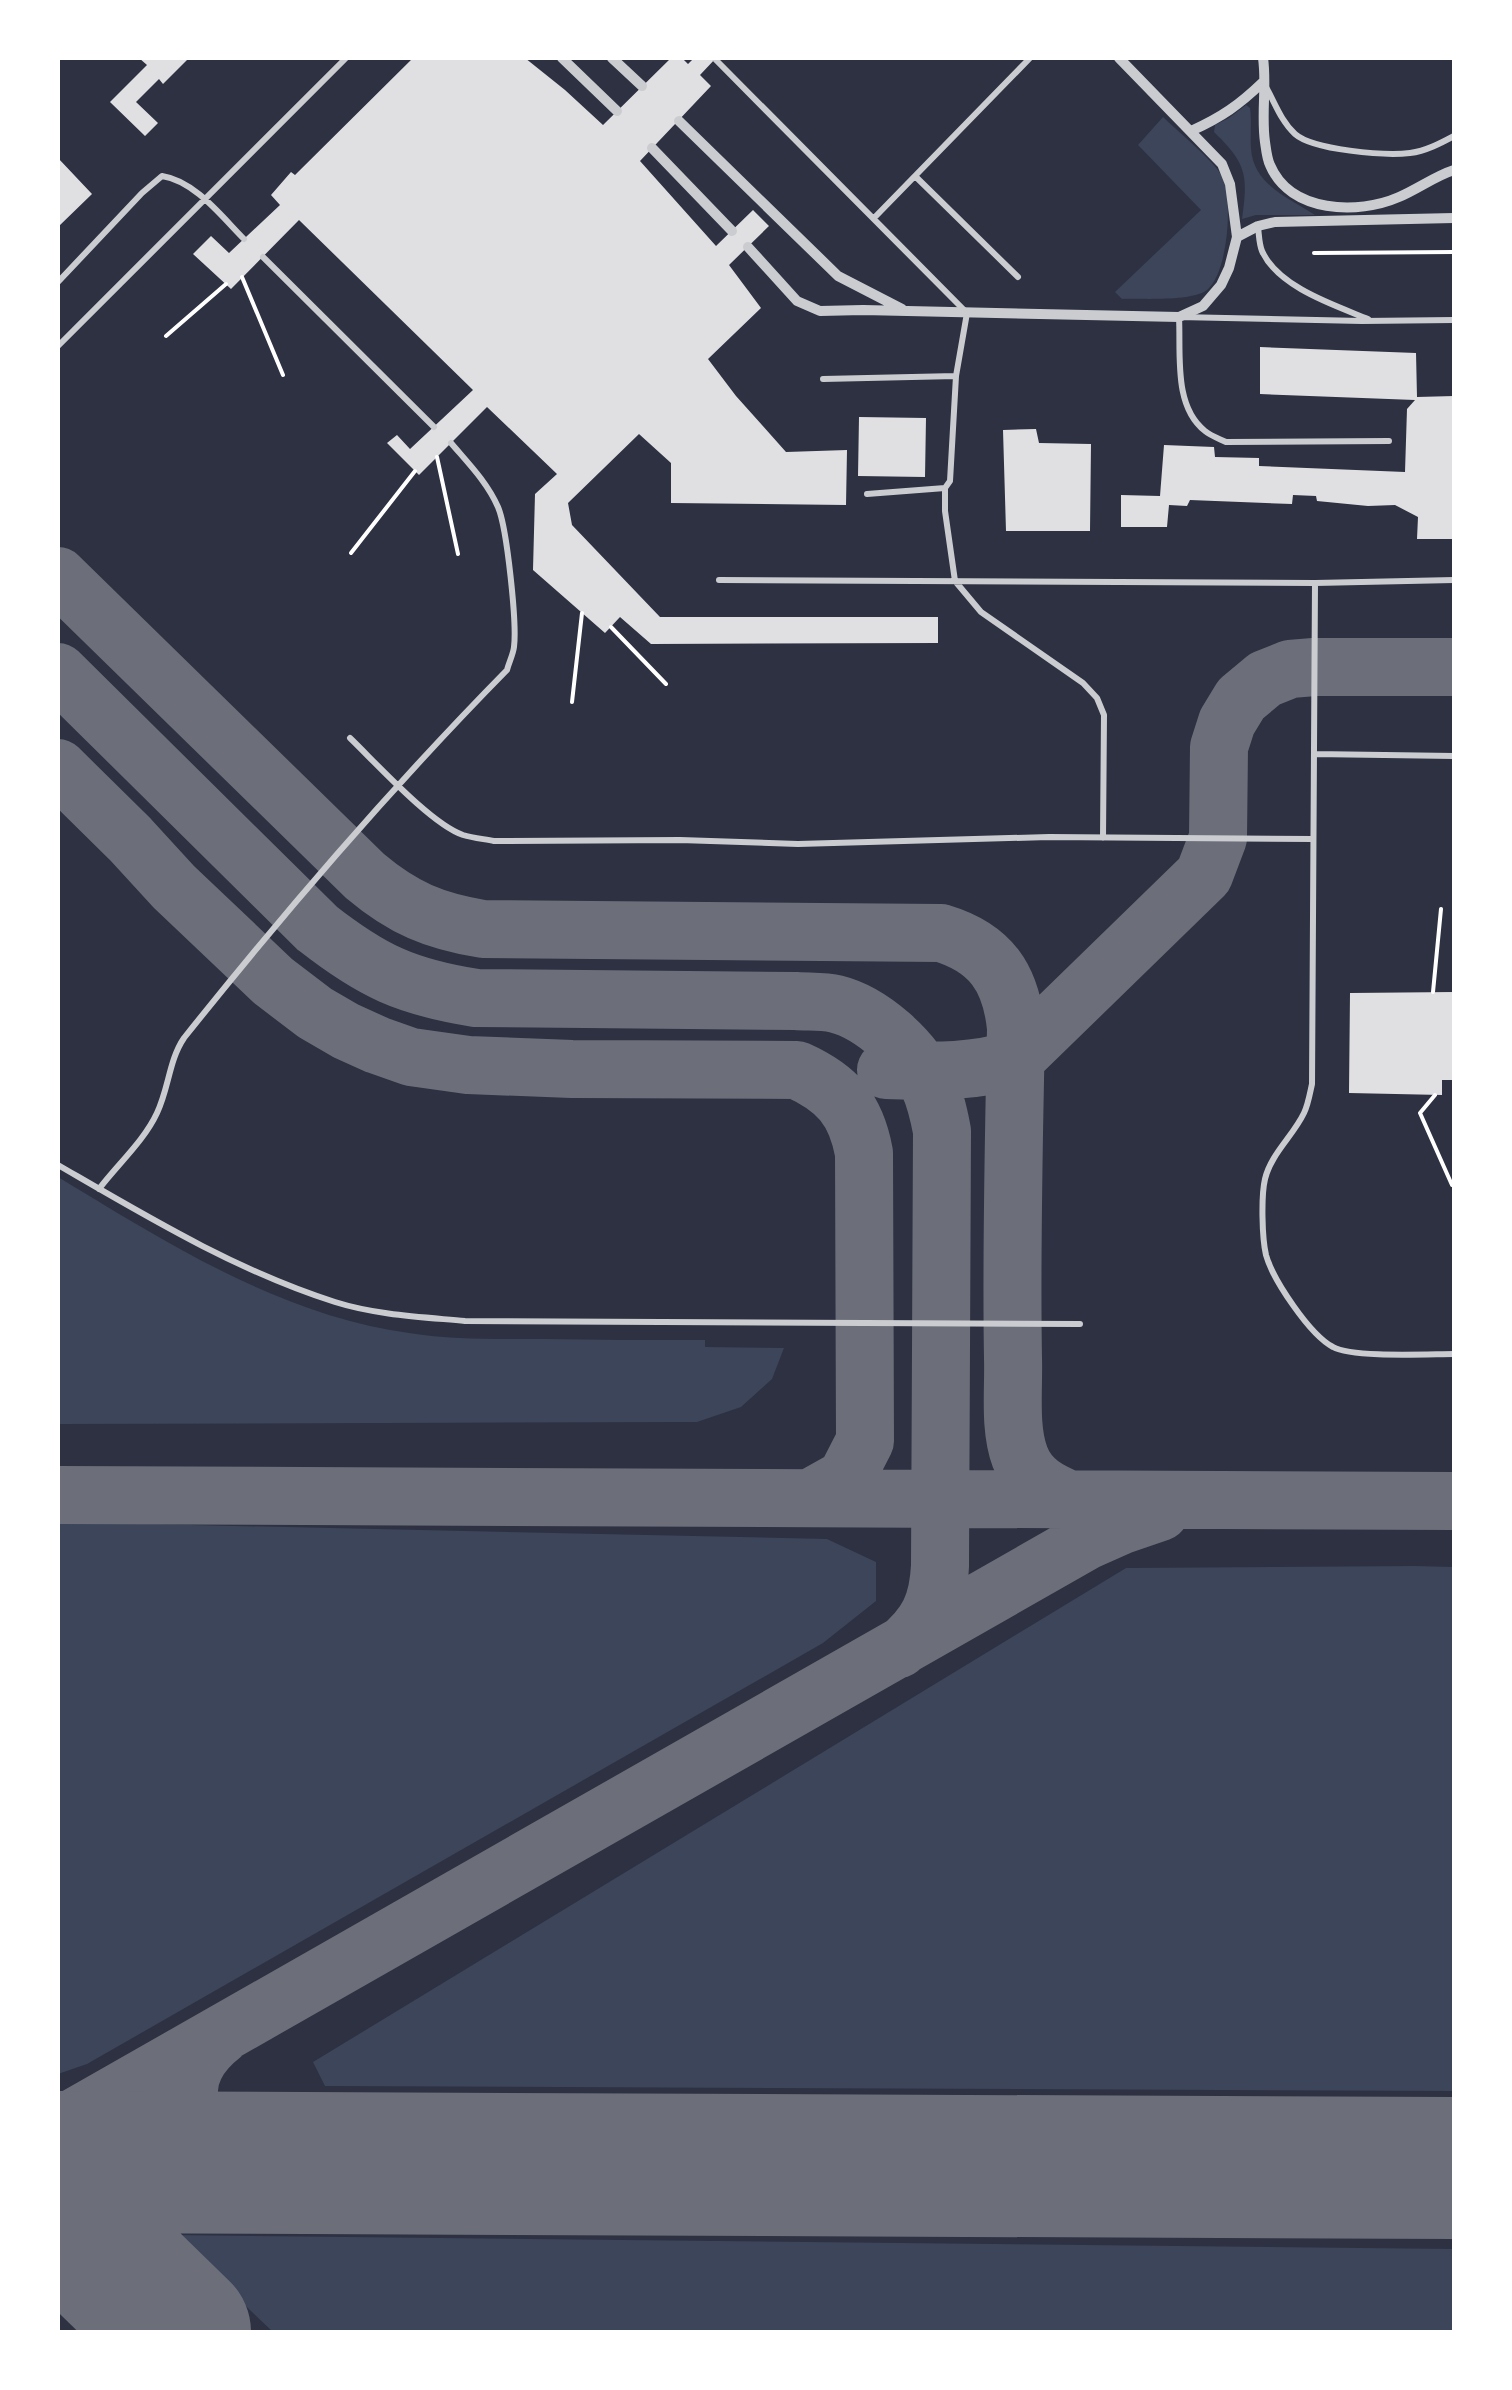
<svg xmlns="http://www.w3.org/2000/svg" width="1512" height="2390" font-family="Signika,sans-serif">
  <rect width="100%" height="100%" fill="#2d3142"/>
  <path fill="#3c4559" d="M 1246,105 L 1250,108 C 1252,121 1250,135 1251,148 C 1253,185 1289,198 1315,215 L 1256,215 L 1242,219 C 1248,175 1247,164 1214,132 L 1215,125 L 1229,118 Z
    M 1163,117 C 1177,131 1215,161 1223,178 C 1233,201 1228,273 1207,290 C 1191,302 1143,298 1122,299 L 1115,292 L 1201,210 L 1138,145 Z
    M 58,1177 C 167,1243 280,1315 409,1333 C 454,1340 500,1339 545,1339 C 598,1340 651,1340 705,1340 L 705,1347 L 784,1348 L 772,1379 L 741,1407 L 697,1422 L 58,1424 Z
    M 58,1522 L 827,1539 L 876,1562 L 876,1601 L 823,1643 L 87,2064 L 58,2074 Z
    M 1415,1566 L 1454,1567 L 1454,2091 L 325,2086 L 313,2062 L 1126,1568 Z
    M 171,2235 L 1454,2249 L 1454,2332 L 273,2332 Z"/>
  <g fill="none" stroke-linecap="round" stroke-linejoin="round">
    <path stroke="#6c6f7a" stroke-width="58" d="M 58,576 L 365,876 C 403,908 434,921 483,929 L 941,933 C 991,948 1011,978 1016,1028 C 1014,1138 1011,1248 1013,1358 C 1014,1389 1009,1428 1020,1457 C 1029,1481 1049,1491 1071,1500
      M 58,672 L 317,928 C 372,971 406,987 476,998 L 796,1001 C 809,1002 823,1001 836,1004 C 872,1013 914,1051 929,1085 C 936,1100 939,1115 942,1131 L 940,1566 C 938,1604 928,1625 899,1649
      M 58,768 L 130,839 L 174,887 L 273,981 L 315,1013 L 346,1031 L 377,1045 L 411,1057 L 468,1065 L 572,1069 L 797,1070 C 837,1088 856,1109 864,1153 L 865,1441 L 846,1478 L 812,1497
      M 886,1070 C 930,1071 974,1073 1015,1059 L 1204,875 L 1218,838 L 1219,747 L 1227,722 L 1241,699 L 1265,679 L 1290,669 L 1314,667 L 1454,667
      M 58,1495 L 1454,1501
      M 222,2035 C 172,2074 180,2125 238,2149 C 257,2158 278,2159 299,2163
      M 58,2127 L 1086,1541 L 1122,1525 L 1160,1512"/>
    <path stroke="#6c6f7a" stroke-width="142" d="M 58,2162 L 1454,2168
      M 58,2213 L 180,2332"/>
  </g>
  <path fill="#e0e0e3" d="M 139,58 L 189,58 L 163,84 L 159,79 L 136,102 L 158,123 L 145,136 L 110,102 L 147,65 Z
    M 413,58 L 525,58 L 565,90 L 603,125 L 671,58 L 682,58 L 688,64 L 694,58 L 716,58 L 700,75 L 711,86 L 640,161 L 716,246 L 753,210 L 769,226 L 729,265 L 761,308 L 708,359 L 736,396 L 786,452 L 847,450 L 846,505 L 671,503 L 671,463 L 639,434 L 568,503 L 572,525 L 660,617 L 938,617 L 938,643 L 651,644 L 620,617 L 605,633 L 533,570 L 535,494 L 557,474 L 487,407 L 419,475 L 387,443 L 397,435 L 410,449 L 473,390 L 299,220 L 231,289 L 193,254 L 211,236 L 229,253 L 280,205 L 271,195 L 291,172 L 295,175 Z
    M 58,158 L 92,194 L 58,227 Z
    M 1260,347 L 1416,353 L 1417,397 L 1454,396 L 1454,539 L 1417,539 L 1418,517 L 1395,505 L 1368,506 L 1317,501 L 1316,496 L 1293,495 L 1292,504 L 1190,500 L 1187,506 L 1169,505 L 1167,527 L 1121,527 L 1121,495 L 1160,496 L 1164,445 L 1214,447 L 1215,457 L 1259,458 L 1259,466 L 1405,472 L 1407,409 L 1415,400 L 1260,394 Z
    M 859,417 L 926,418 L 925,477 L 858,476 Z
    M 1036,429 L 1039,443 L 1091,444 L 1090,531 L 1006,531 L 1003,430 Z
    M 1454,992 L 1454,1080 L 1442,1080 L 1442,1095 L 1349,1093 L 1350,993 Z"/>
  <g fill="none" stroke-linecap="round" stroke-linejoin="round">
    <path stroke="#fff" stroke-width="4" d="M 1314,253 L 1454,252
      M 242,277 L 283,375
      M 166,336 L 226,284
      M 437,457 L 458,554
      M 351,553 L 415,471
      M 611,627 L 666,684
      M 572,702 L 582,613
      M 1433,992 L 1441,909
      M 1435,1095 L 1420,1113 L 1452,1185"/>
    <path stroke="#caccd0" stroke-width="6" d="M 715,59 L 967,313 L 956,376 L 950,481 L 945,488 L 867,494
      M 1266,87 C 1275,103 1281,121 1295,134 C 1313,150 1385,156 1410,153 C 1426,151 1441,143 1454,136
      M 915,176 L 1018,277
      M 875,217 L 1030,58
      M 1258,227 C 1259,234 1259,244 1262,251 C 1278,287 1334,305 1368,319
      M 263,257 L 434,427
      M 58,282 L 142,193 L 162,176 C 195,181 222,217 244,239
      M 58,346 L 346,58
      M 823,379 L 956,376
      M 1389,441 L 1226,442 C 1220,439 1211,436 1205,431 C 1173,406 1181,353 1179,317 L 1362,321 L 1454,320
      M 945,488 L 945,511 L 955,581 L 981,612 L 1083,683 L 1097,698 L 1104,715 L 1103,838
      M 719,580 L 1315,583 L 1454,580
      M 1315,583 L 1312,1084 C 1310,1093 1308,1105 1304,1113 C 1293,1136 1271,1154 1265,1179 C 1261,1196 1262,1238 1266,1255 C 1273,1280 1310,1335 1333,1347 C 1352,1358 1429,1354 1454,1354
      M 350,738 C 376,763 431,824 463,835 C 473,838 484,839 494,841 L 680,840 L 798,844 L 1049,837 L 1313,839
      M 1314,754 L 1454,756
      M 58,1165 C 146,1216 237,1271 335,1302 C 376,1315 422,1317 465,1321 L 1080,1324
      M 99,1189 C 118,1164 144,1141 157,1113 C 169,1088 169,1060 184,1038 C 286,910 392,787 507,670 C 509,662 513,655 514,647 C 517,623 507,528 498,507 C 487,482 468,463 451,443"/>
    <path stroke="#caccd0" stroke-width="10" d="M 562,58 L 617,111
      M 612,58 L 642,86
      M 1263,58 C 1267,85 1261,114 1265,142 C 1266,149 1267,159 1270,165 C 1290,213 1358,215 1399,197 C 1418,189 1435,176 1454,170
      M 679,121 L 838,276 L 902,309
      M 1191,131 C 1222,117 1239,105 1263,82
      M 652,148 L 732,231
      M 1237,237 L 1258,226 L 1275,222 L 1454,218
      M 748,247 L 797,301 L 820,311 L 863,310 L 1179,317 L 1203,306 L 1221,285 L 1229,268 L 1237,237 L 1230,184 L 1222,164 L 1119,58"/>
  </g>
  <rect width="1512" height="2390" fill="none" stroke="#ffffff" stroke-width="120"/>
</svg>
